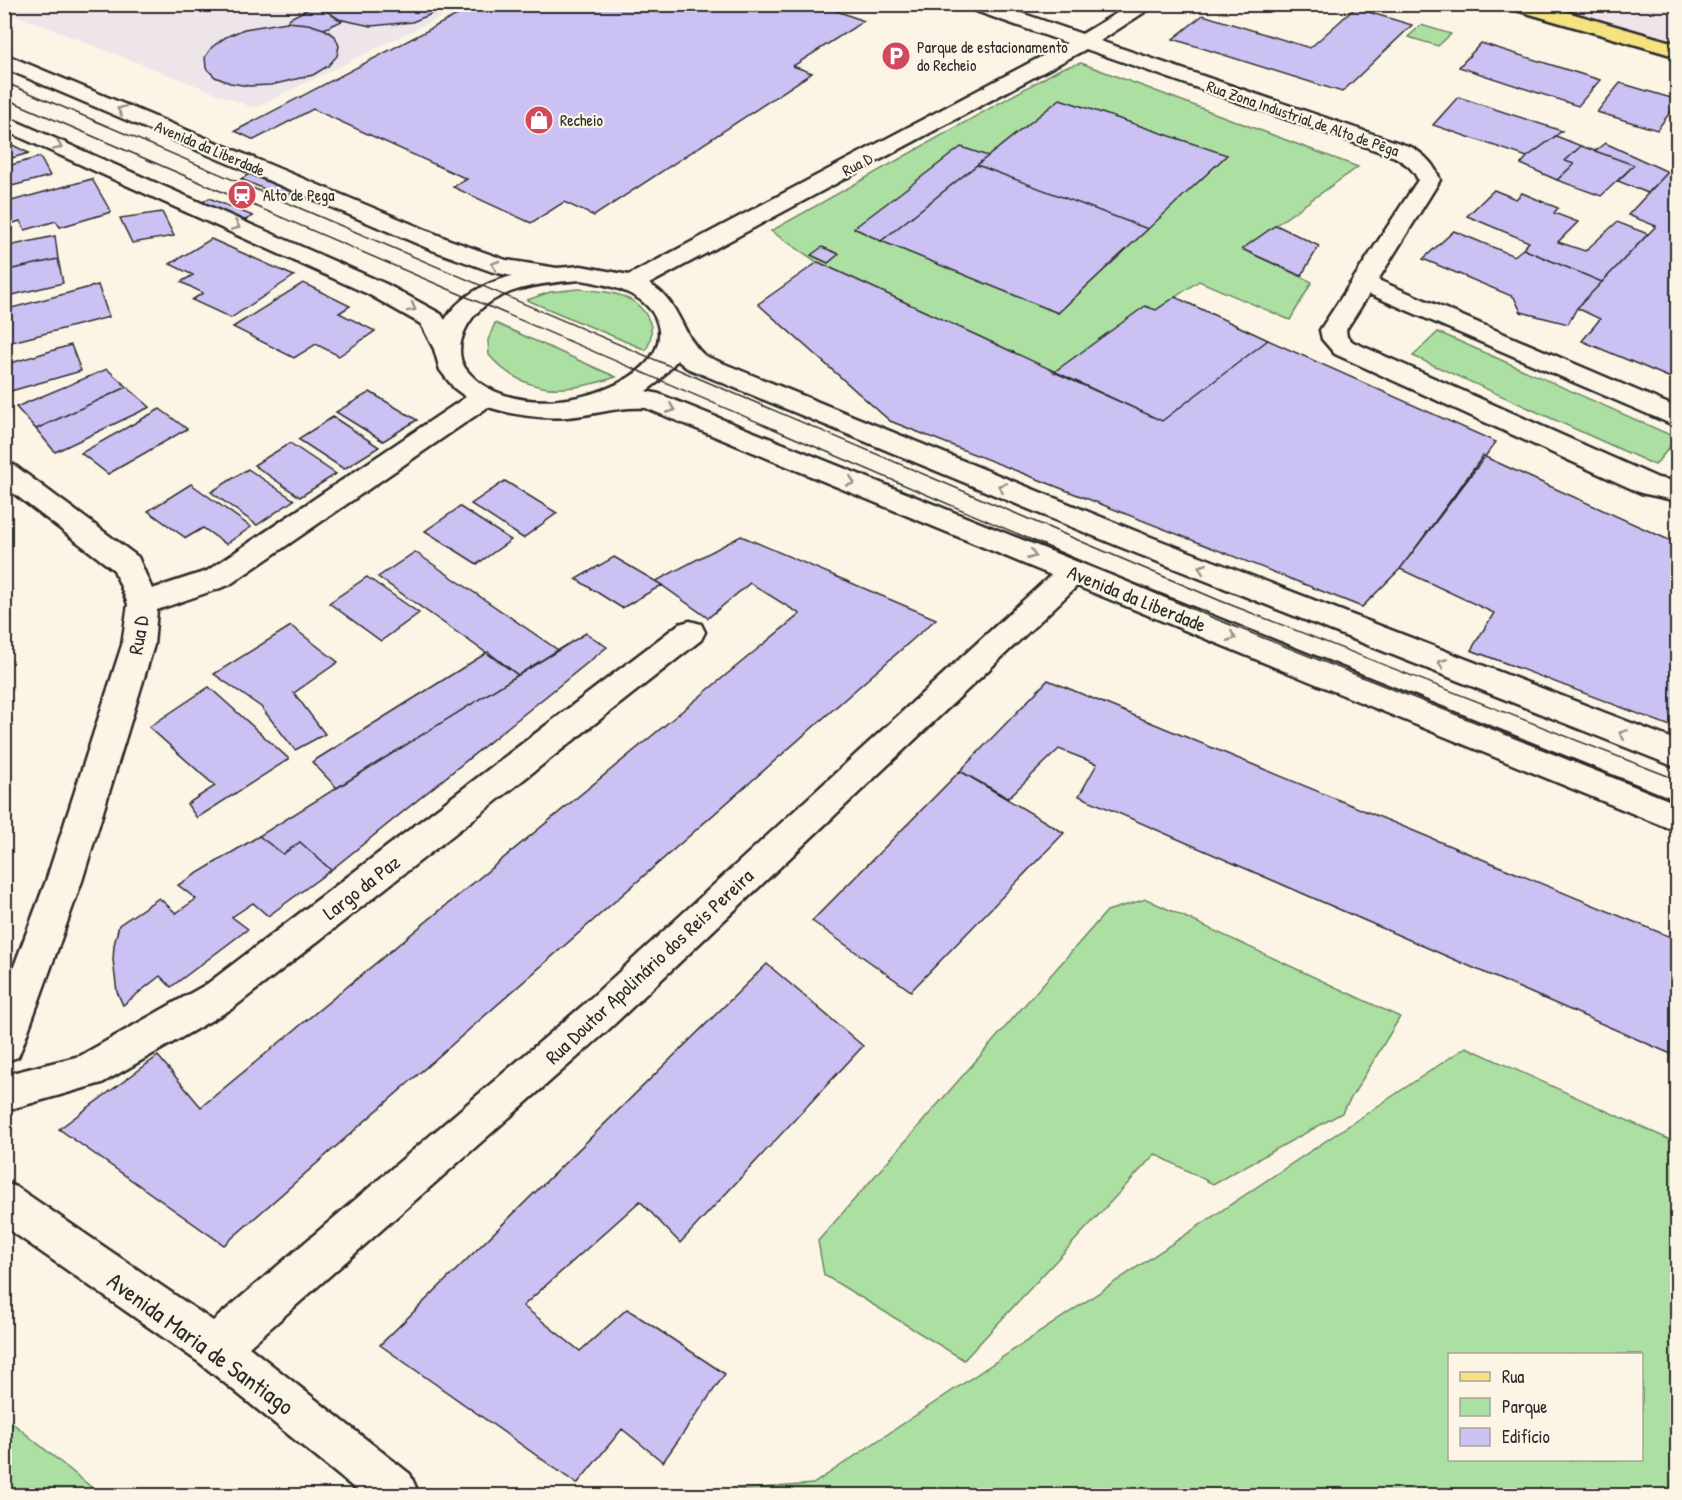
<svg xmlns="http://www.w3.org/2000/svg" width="1682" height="1500" font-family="'Patrick Hand',sans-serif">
  <rect width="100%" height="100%" fill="#fcf5e5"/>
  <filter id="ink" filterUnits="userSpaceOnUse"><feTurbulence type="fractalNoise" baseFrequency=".0167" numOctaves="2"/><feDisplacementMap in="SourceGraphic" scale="12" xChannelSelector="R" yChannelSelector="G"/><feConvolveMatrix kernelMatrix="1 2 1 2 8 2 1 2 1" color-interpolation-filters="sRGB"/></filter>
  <g filter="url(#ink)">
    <path fill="#ede5e9" d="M 4,5 L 465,5 L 254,108 L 5,11 Z
      M 1549,5 L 1677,5 L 1677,41 L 1660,36 Z"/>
    <path fill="#ace0a2" stroke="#6c8666" stroke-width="1.5" fill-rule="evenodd" d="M 1421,25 L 1451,34 L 1438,46 L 1408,37 Z
      M 1081,63 L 1358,167 L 1242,249 L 1312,282 L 1290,320 L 1199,281 L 1156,310 L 1054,372 L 826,268 L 771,231 L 1062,68 Z
      M 578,289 C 606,291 639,293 650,323 C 653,333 651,341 646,350 L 527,300 L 550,292 Z
      M 495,323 L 616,377 C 567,393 525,397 489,355 L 488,340 Z
      M 1438,332 L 1677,438 L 1655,465 L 1413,356 Z
      M 1146,899 L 1400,1017 L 1342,1113 L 1213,1184 L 1155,1154 L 964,1360 L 824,1275 L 818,1241 L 1107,911 Z
      M 1466,1047 L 1677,1143 L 1677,1495 L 669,1495 L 813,1484 ZM 1450,1354 L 1642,1354 L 1642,1460 L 1450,1460 Z
      M 4,1417 L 5,1417 L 101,1495 L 5,1495 Z"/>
    <path fill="#cbc1f3" stroke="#2b2b2b" stroke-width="1.5" d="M 324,4 L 445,4 L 429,15 L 412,22 L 371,26 L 338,19 L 328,12 Z
      M 478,4 L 818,4 L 864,21 L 793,66 L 812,73 L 594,216 L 564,202 L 531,223 L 453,187 L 467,179 L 313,109 L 254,140 L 235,131 Z
      M 314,6 L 325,6 L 328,12 L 342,21 L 324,29 L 308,24 L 287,22 L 290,18 Z
      M 1355,8 L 1412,25 L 1342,92 L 1173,39 L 1203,15 L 1310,48 Z
      M 287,22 L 308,24 L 324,29 L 335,36 L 339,46 L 337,56 L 328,66 L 313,75 L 271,85 L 249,86 L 230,83 L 215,77 L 206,68 L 205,57 L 212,47 L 226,37 L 244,29 Z
      M 1481,43 L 1600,80 L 1578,106 L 1459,67 Z
      M 1620,83 L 1678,100 L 1678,102 L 1657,130 L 1597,112 Z
      M 1458,97 L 1562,131 L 1527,157 L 1433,125 Z
      M 1060,99 L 1227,155 L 1148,229 L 977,165 Z
      M 1556,136 L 1581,146 L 1565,161 L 1574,164 L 1557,180 L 1521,164 L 1527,157 Z
      M 4,141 L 29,153 L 5,160 Z
      M 1605,143 L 1668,172 L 1648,193 L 1618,181 L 1634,165 L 1595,151 Z
      M 1581,146 L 1595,151 L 1634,165 L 1601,196 L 1557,180 L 1574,164 L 1565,161 Z
      M 961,147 L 988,156 L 881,241 L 854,228 Z
      M 40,157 L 50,176 L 4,188 L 4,167 Z
      M 977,165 L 1148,229 L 1058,313 L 881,241 Z
      M 1668,172 L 1678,177 L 1678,381 L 1582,341 L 1600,319 L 1577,308 L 1656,226 L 1628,215 Z
      M 251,173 L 295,191 L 285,198 L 241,179 Z
      M 92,179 L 111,212 L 60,227 L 56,221 L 25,230 L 20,221 L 4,226 L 4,203 Z
      M 1494,190 L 1516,199 L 1522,193 L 1558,208 L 1554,213 L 1578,222 L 1558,242 L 1585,251 L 1617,222 L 1648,234 L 1602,282 L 1523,249 L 1529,242 L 1467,216 Z
      M 209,198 L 253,216 L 244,221 L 201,203 Z
      M 162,212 L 174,236 L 132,243 L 120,218 Z
      M 1276,225 L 1319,246 L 1301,276 L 1242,249 Z
      M 1454,231 L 1514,256 L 1523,249 L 1602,282 L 1577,308 L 1568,324 L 1521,312 L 1514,297 L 1423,259 Z
      M 55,236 L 58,259 L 4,271 L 4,247 Z
      M 211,239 L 294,276 L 231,318 L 192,300 L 203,293 L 181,282 L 193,275 L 170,264 Z
      M 822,247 L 839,254 L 828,263 L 811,255 Z
      M 58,259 L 63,283 L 4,297 L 4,271 Z
      M 818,262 L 1162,421 L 1268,340 L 1496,442 L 1400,569 L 1362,607 L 890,421 L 758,304 Z
      M 303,283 L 350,306 L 339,313 L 375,331 L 339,356 L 316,344 L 294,358 L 233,327 Z
      M 98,285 L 109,317 L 4,344 L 4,310 Z
      M 1175,297 L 1268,340 L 1162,421 L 1054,372 L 1145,306 L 1156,310 Z
      M 71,345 L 81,371 L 4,393 L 4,365 Z
      M 107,369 L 127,387 L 36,429 L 16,407 Z
      M 127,387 L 150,407 L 55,452 L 36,429 Z
      M 370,392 L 417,420 L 383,441 L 336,412 Z
      M 160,409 L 187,429 L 108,474 L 81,453 Z
      M 333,417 L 379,447 L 344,469 L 298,439 Z
      M 290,443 L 336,474 L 300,497 L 254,465 Z
      M 1483,456 L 1678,544 L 1678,729 L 1471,650 L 1494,613 L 1400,569 Z
      M 248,469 L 294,500 L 257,525 L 211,492 Z
      M 505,481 L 557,513 L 523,538 L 471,504 Z
      M 191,484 L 251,527 L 226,544 L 203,528 L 186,538 L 148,511 Z
      M 460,507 L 511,540 L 477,564 L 425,531 Z
      M 741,536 L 936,619 L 224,1245 L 59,1129 L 158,1056 L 201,1107 L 800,614 L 750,583 L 708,618 L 656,581 Z
      M 415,552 L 558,650 L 518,675 L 378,577 Z
      M 614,557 L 662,585 L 622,608 L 576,579 Z
      M 367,577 L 419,613 L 381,641 L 329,603 Z
      M 291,626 L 338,662 L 294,693 L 325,734 L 295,750 L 261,707 L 214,674 Z
      M 586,633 L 607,647 L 331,870 L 300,842 L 283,854 L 259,836 Z
      M 488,652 L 518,675 L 337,788 L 312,762 Z
      M 1048,680 L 1678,940 L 1678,1057 L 1079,796 L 1097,764 L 1059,749 L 1008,798 L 960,771 Z
      M 209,687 L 289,759 L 197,818 L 187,804 L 215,786 L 149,727 Z
      M 960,771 L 1064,833 L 911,991 L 812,921 Z
      M 259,836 L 283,854 L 300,842 L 331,870 L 268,916 L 253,903 L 232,917 L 248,929 L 171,987 L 160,976 L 123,1005 L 117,992 L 113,960 L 114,945 L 119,925 L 159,898 L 176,913 L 196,899 L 178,885 Z
      M 767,964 L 863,1046 L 680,1243 L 640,1201 L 523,1306 L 580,1351 L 627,1309 L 725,1374 L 663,1462 L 622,1429 L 577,1484 L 380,1345 Z"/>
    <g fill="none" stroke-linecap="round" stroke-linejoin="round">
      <g stroke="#2b2b2b" stroke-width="5">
        <path id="minor" d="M 964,4 L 995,4 L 1082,34 L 1132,4 L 1157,4 L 1100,41 L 1411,147 C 1425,155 1435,165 1440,180 L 1378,280 L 1678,408 L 1678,427 L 1369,294 L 1346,330 L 1347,337 L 1353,342 L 1658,478 L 1678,482 L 1678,501 L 1641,493 L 1335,354 L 1322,339 L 1320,330 L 1418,180 C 1413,168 1405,163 1395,157 L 1086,49 L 649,284 C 680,300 681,336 705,356 L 1138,532 L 1678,741 L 1678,768 L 1118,546 L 687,368 L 677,360 L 658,382 L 646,391 L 659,394 L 1678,803 L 1678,832 L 1077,586 L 607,1031 L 249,1347 L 410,1474 L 417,1490 L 415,1496 L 364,1496 L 200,1363 L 4,1226 L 4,1182 L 18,1188 L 213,1321 L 581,1007 L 1051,575 L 646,408 C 617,406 595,415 567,417 C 540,419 514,415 488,407 L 229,585 L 157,610 L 154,645 L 82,881 L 23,1045 L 18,1057 L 4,1062 L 4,993 L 46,881 L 122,645 L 128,604 L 114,570 L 4,486 L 4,463 L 14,465 L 138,557 L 152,589 L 207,571 L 466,397 L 454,388 L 440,370 L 434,349 L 421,324 L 368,294 L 4,130 L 4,116 L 386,284 L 441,314 L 445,320 C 460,295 486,283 512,276 L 493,272 L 432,250 L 4,68 L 4,54 L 450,240 L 506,260 L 557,268 L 581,266 L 629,275 L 1067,43 L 967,8 ZM 581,280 C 611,285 654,294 659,330 C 660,344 655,353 647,363 C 608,404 503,420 465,368 C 459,359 459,348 462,338 C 477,289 539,283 581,280 Z
          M 690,621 L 701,624 L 705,632 L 701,640 L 233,1008 L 102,1083 L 4,1111 L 4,1075 L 80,1056 L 207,984 L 679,624 Z"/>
      </g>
      <g stroke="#2b2b2b" stroke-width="5">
        <path id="major" d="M 1506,4 L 1539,4 L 1678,44 L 1678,57 L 1509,8 Z"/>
      </g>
      <use href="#minor" fill="#fcf5e5" fill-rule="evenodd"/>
      <use href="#major" fill="#f6e281" fill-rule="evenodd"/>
      <path stroke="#2b2b2b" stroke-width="1.5" d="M 4,82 L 1221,601 L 1678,780
        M 4,98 L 1211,617 L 1678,803"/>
    </g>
    <defs><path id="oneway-chevron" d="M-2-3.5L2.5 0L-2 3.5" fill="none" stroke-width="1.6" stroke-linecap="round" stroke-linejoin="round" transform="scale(1.5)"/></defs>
    <g stroke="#949088">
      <use href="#oneway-chevron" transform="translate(121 110) rotate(-157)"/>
      <use href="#oneway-chevron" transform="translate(58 146) rotate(24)"/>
      <use href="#oneway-chevron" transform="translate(236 226) rotate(24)"/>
      <use href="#oneway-chevron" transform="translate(495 265) rotate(-162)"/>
      <use href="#oneway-chevron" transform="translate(412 308) rotate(29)"/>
      <use href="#oneway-chevron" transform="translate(671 409) rotate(22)"/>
      <use href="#oneway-chevron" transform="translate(851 482) rotate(22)"/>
      <use href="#oneway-chevron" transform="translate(1002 487) rotate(-158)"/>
      <use href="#oneway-chevron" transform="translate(1032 555) rotate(22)"/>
      <use href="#oneway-chevron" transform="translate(1202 568) rotate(-158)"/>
      <use href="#oneway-chevron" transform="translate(1232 637) rotate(22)"/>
      <use href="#oneway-chevron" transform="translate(1442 663) rotate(-158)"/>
      <use href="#oneway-chevron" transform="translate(1623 734) rotate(-159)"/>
    </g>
  </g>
  <defs>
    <g id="parking-disc" transform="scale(1.5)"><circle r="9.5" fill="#d1495b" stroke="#fcf5e5"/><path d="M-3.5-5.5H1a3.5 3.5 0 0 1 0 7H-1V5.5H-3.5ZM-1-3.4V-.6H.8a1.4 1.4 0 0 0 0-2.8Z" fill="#fff"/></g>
    <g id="shop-disc" transform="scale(1.5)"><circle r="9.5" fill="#d1495b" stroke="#fcf5e5"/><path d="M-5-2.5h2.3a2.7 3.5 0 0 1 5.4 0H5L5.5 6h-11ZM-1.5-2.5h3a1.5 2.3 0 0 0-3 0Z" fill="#fff"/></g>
    <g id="station-disc" transform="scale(1.5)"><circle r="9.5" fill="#d1495b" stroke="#fcf5e5"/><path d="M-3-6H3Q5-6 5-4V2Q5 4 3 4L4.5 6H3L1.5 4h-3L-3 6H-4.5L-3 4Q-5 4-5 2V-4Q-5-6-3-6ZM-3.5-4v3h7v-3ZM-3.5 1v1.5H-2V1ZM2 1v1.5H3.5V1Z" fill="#fff"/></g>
  </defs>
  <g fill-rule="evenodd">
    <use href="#parking-disc" x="896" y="56"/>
    <use href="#shop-disc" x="539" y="120"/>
    <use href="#station-disc" x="242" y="195"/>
  </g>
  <g text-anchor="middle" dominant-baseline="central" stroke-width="4.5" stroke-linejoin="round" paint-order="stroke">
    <g font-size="16" fill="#2b2b2b" stroke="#fcf5e5" text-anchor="start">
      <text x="917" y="47">Parque de estacionamento<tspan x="917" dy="18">do Recheio</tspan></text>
      <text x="560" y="120">Recheio</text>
      <text x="263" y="195">Alto de Pega</text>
    </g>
    <g font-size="16" fill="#2b2b2b" stroke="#fcf5e5">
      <text transform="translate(1303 118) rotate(19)">Rua Zona Industrial de Alto de Pêga</text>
      <text transform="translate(210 148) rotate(23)">Avenida da Liberdade</text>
      <text transform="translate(857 164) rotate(-28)">Rua D</text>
    </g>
    <g font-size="20" fill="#2b2b2b" stroke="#fcf5e5">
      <text transform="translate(1137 598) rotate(22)">Avenida da Liberdade</text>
      <text transform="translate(138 635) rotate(-80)">Rua D</text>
      <text transform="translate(361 887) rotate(-38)">Largo da Paz</text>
      <text transform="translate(649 966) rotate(-43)">Rua Doutor Apolinário dos Reis Pereira</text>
    </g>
    <g font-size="24" fill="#2b2b2b" stroke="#fcf5e5">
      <text transform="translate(201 1343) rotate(36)">Avenida Maria de Santiago</text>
    </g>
  </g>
  <rect width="1682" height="1500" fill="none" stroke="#fcf5e5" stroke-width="24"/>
  <rect x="12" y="12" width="1658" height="1476" fill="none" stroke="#2b2b2b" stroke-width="2" filter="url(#ink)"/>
  <rect x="1448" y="1353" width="195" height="108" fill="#fcf5e5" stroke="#a8a49b" stroke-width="1.5"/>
  <rect x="1460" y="1372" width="30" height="9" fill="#f6e281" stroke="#a8a49b" stroke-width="1.5"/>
  <text x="1502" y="1383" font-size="18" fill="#2b2b2b">Rua</text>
  <rect x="1460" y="1398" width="30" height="18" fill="#ace0a2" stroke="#a8a49b" stroke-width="1.5"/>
  <text x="1502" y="1413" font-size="18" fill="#2b2b2b">Parque</text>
  <rect x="1460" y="1428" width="30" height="18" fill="#cbc1f3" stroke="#a8a49b" stroke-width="1.5"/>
  <text x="1502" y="1443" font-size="18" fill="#2b2b2b">Edifício</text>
</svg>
